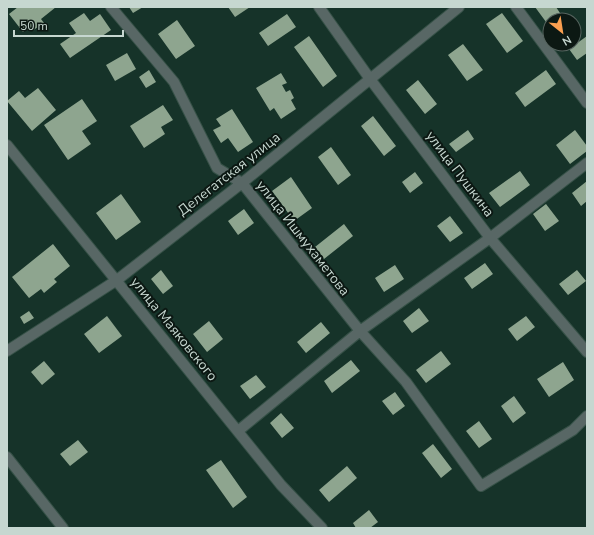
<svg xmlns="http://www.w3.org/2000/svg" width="594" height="535" font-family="'Nunito Sans',sans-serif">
  <rect width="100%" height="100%" fill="#163329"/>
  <path fill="#8ea58f" d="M 18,7 L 56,7 L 41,19 L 44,23 L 32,31 L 29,27 L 23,32 L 9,14 Z
    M 129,7 L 143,7 L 133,13 Z
    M 228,7 L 250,7 L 235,17 Z
    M 535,7 L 556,7 L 562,16 L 557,20 L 550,20 L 549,26 Z
    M 84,13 L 90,21 L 100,14 L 111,30 L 70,58 L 60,44 L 76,33 L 69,23 Z
    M 502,13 L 523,41 L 507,53 L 486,24 Z
    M 287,14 L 296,27 L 268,46 L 259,33 Z
    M 177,20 L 195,46 L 176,59 L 158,34 Z
    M 309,36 L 337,76 L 323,87 L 294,47 Z
    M 587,36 L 587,53 L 577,60 L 569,49 Z
    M 463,44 L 483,70 L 467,81 L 448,55 Z
    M 127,53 L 136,69 L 115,81 L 106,65 Z
    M 149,70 L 156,82 L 146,88 L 139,77 Z
    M 546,70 L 556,84 L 525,107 L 515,93 Z
    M 281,73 L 287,83 L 282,85 L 286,92 L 290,90 L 294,98 L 291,100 L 296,109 L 281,119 L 274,108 L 270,111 L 256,88 Z
    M 418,80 L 437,104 L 425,114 L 406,90 Z
    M 38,88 L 56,110 L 32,131 L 7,101 L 19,91 L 25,98 Z
    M 82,99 L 97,121 L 82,131 L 91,144 L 68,160 L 44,125 Z
    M 163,105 L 173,120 L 161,127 L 165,134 L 144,148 L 130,126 Z
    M 232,109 L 253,142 L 238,152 L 228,138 L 221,143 L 213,130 L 221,126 L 216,119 Z
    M 373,116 L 396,146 L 384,156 L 361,126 Z
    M 468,130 L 474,139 L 456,152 L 449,144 Z
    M 575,130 L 587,146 L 587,151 L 570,164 L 556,145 Z
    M 331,147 L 351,175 L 338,185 L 318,157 Z
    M 520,171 L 530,185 L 500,207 L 489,193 Z
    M 415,172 L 423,183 L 410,193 L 402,182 Z
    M 291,177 L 312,208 L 294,221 L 272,191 Z
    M 587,181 L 587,201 L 581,206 L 572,193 Z
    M 121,194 L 141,222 L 116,240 L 96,213 Z
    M 546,204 L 559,221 L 545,231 L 533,214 Z
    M 244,209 L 254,223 L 238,235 L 228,221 Z
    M 450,216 L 463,233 L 450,242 L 437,226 Z
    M 344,224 L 353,236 L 324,259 L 315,247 Z
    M 53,244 L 70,266 L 54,279 L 57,282 L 44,293 L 41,289 L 29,298 L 12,277 Z
    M 485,263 L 493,274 L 472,289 L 464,278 Z
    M 395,265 L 404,279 L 384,292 L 375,278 Z
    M 161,270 L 173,286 L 163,294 L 151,279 Z
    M 577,270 L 586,281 L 568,295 L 559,284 Z
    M 419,308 L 429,321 L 412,333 L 403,321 Z
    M 29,311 L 34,318 L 24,324 L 20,317 Z
    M 107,316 L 122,336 L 99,353 L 84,334 Z
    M 526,316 L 535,327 L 517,341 L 508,329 Z
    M 209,321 L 223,339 L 207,352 L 193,334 Z
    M 321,322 L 330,333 L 306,353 L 297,342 Z
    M 441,351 L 451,364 L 426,383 L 416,370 Z
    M 351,360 L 360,371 L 332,393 L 324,381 Z
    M 44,361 L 55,374 L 42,385 L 31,372 Z
    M 563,362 L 574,380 L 549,397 L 537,379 Z
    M 256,375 L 266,387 L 250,399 L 240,386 Z
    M 395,392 L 405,406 L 393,415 L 382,401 Z
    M 514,396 L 526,413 L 513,423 L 501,406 Z
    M 281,413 L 294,428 L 282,438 L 270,423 Z
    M 479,421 L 492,439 L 479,448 L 466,431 Z
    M 78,440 L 88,452 L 70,466 L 60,454 Z
    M 433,444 L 452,469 L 441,478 L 422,453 Z
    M 221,460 L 247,497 L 233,508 L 206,470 Z
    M 347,466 L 357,478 L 329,502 L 319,490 Z
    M 369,510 L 378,522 L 370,528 L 356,528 L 353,523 Z"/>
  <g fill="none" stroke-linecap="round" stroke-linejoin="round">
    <g stroke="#365147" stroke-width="12">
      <path id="street" d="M 111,7 L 174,82 L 217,168 L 242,183 L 360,331 L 406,382 L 481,486 L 573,430 L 587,416
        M 319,7 L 370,79 L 490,238 L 587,352
        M 516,7 L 587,103
        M 7,145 L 281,485 L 322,528
        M 7,351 L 117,280 L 242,183 L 459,7
        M 238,431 L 360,331 L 490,238 L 587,163
        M 7,457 L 63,528"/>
    </g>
    <use href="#street" stroke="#586765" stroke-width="10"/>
  </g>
  <g text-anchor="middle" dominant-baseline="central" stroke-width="4" stroke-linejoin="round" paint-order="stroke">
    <g font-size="14" fill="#c6d7d0" stroke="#0c1813">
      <text transform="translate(229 174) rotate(-38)">Делегатская улица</text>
      <text transform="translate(460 174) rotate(53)">улица Пушкина</text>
      <text transform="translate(303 238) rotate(52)">улица Ишмухаметова</text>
      <text transform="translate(174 329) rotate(51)">улица Маяковского</text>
    </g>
  </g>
  <rect width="594" height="535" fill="none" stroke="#c6d7d0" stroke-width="16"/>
  <g transform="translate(562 32) rotate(150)"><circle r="19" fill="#0c1813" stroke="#56645f"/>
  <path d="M0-3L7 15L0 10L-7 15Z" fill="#fa9f50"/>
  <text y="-6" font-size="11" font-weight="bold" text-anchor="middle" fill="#c6d7d0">N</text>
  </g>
  <path d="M14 30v6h109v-6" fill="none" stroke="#c6d7d0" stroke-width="2"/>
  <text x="20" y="30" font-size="12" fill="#c6d7d0" stroke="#0c1813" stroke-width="3" paint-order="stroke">50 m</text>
</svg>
